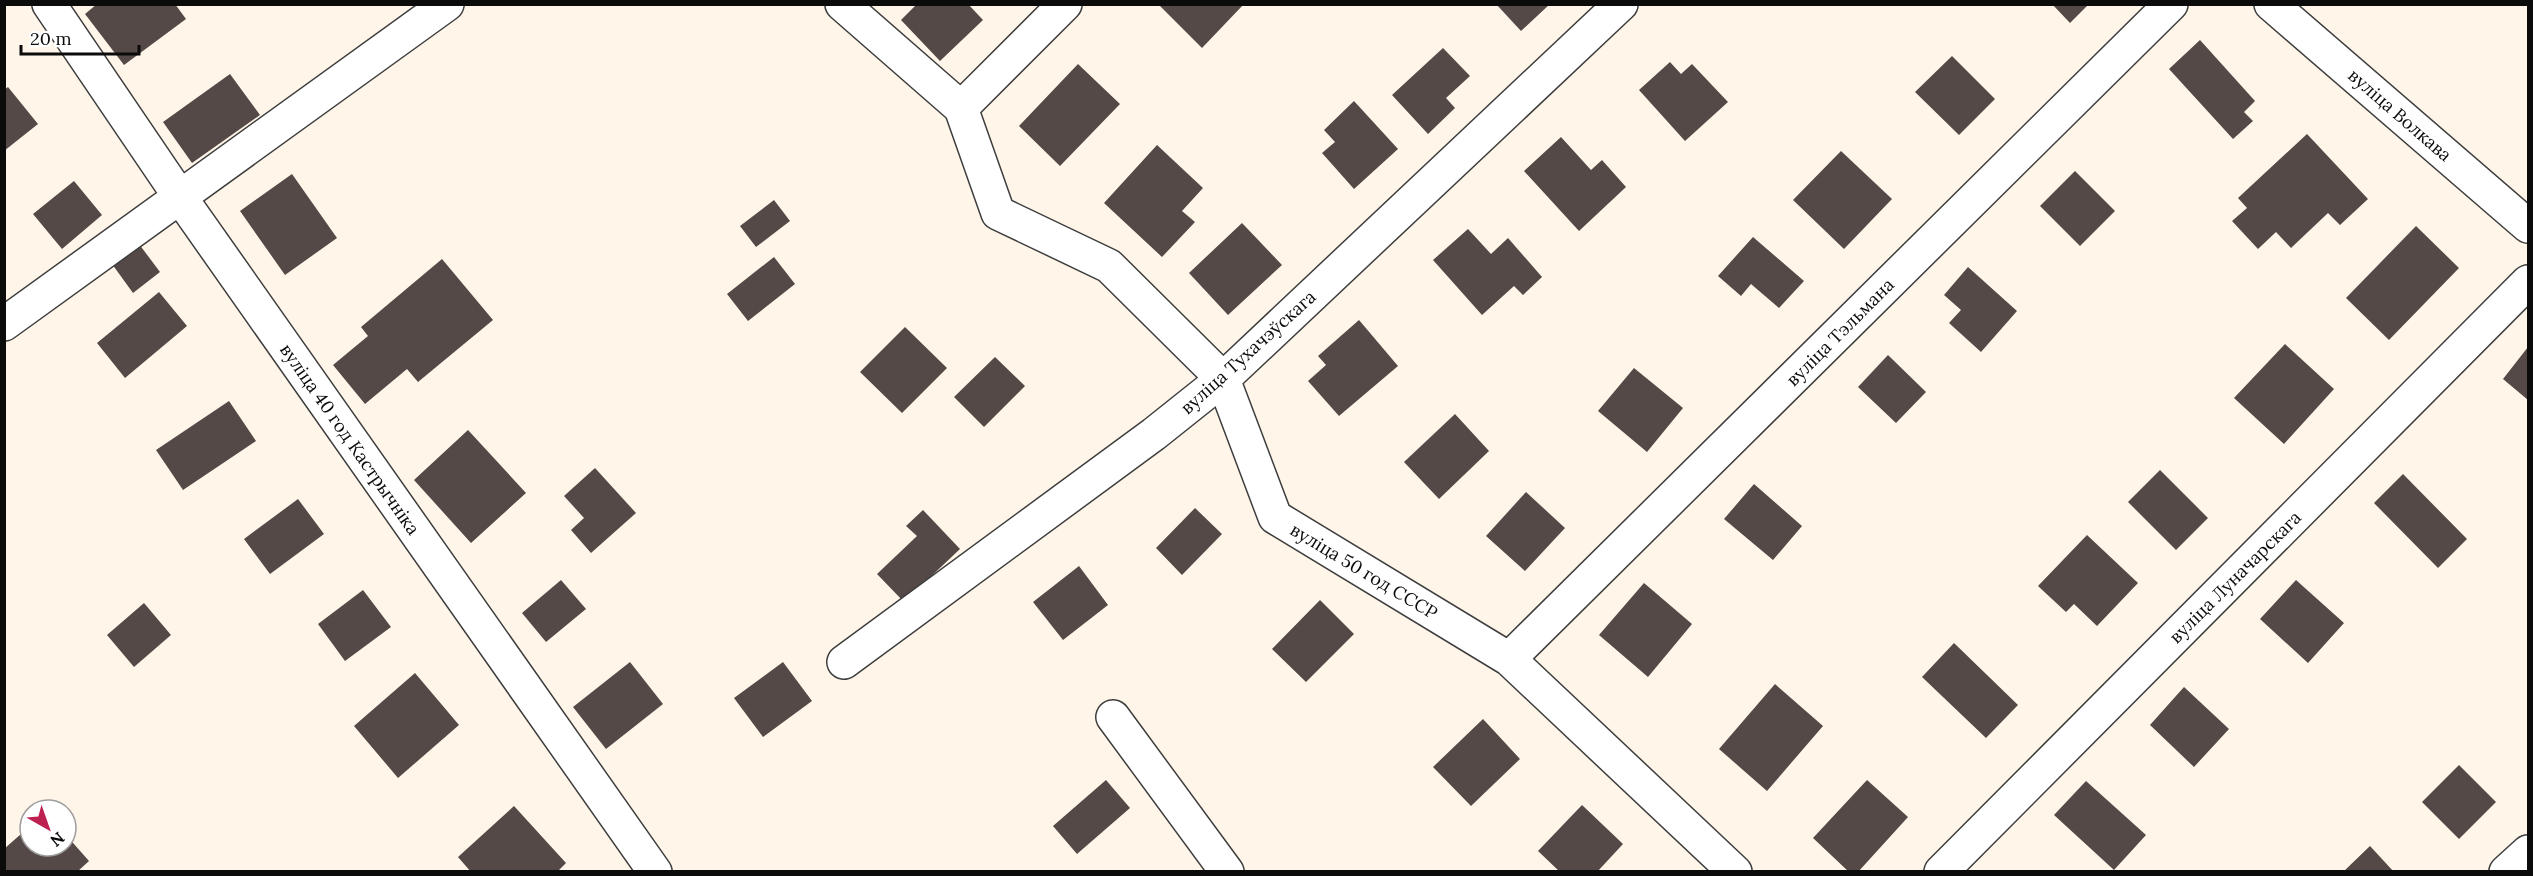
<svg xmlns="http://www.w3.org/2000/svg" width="2533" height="876" font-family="Lora,serif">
  <rect width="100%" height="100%" fill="#fff6e9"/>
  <path fill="#544947" d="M 97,4 L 175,4 L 186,19 L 124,65 L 85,14 Z
    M 917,4 L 968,4 L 983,20 L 940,61 L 901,20 Z
    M 1158,4 L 1244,4 L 1202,48 Z
    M 1496,4 L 1550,4 L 1521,31 Z
    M 2052,4 L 2089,4 L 2070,23 Z
    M 2200,40 L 2255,101 L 2244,112 L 2253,121 L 2233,139 L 2169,69 Z
    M 1443,48 L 1470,76 L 1446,98 L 1455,108 L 1428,134 L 1392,95 Z
    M 1952,56 L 1995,99 L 1959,135 L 1915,92 Z
    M 1670,62 L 1681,74 L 1692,64 L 1728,102 L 1685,141 L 1639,90 Z
    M 1078,64 L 1120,104 L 1060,166 L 1019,126 Z
    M 230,74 L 260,115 L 192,163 L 163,122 Z
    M 8,87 L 38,124 L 4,151 L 4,90 Z
    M 1354,101 L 1398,149 L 1354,189 L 1322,153 L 1335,142 L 1324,130 Z
    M 2307,134 L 2368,199 L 2340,225 L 2328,213 L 2291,248 L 2276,232 L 2258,249 L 2232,221 L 2247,208 L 2238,198 Z
    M 1561,137 L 1591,170 L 1602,160 L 1626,187 L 1579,231 L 1524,171 Z
    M 1157,145 L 1203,188 L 1182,211 L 1195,222 L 1162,257 L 1104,203 Z
    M 1841,151 L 1892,199 L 1844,249 L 1793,200 Z
    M 2075,171 L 2115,211 L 2080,246 L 2040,206 Z
    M 292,174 L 337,238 L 285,275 L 240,211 Z
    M 74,181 L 102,215 L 62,249 L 33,214 Z
    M 774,200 L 790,221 L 756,247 L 740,226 Z
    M 1242,223 L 1282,265 L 1228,315 L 1189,273 Z
    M 2416,226 L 2459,268 L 2389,340 L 2346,298 Z
    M 1468,229 L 1491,254 L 1508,238 L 1542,277 L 1523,295 L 1514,286 L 1482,315 L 1433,260 Z
    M 1753,237 L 1804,281 L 1779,308 L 1751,284 L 1741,296 L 1718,276 Z
    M 139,244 L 160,272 L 133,293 L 112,264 Z
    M 774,257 L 795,284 L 748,321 L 727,294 Z
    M 442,259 L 493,320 L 418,382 L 407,369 L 365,404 L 333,365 L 368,336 L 361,327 Z
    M 1968,267 L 2017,311 L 1981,352 L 1949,323 L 1961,310 L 1944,295 Z
    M 159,292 L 187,326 L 125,378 L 97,343 Z
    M 1359,320 L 1398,366 L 1339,416 L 1308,381 L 1326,365 L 1318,356 Z
    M 905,327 L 947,368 L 902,413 L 860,372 Z
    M 2285,344 L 2334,389 L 2284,444 L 2234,398 Z
    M 2528,347 L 2528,400 L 2503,379 Z
    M 1888,355 L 1926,392 L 1896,423 L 1858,387 Z
    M 995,357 L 1025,386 L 984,427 L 954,397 Z
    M 1634,368 L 1683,408 L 1647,452 L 1598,411 Z
    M 229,401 L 256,441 L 183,490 L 156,450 Z
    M 1455,414 L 1489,451 L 1439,499 L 1404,462 Z
    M 468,430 L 526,493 L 471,543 L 414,480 Z
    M 595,468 L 636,513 L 591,553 L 571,530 L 584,518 L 564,496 Z
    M 2160,470 L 2208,518 L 2176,550 L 2128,502 Z
    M 2403,474 L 2467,539 L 2438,568 L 2374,503 Z
    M 1754,484 L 1802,526 L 1773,560 L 1724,519 Z
    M 1526,492 L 1565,528 L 1525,571 L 1486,536 Z
    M 298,499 L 324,534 L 270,574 L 244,539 Z
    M 1195,508 L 1222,534 L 1182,575 L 1156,548 Z
    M 923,510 L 960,549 L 904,602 L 877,574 L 917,536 L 906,526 Z
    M 2087,535 L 2138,583 L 2097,626 L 2074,604 L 2066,612 L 2038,586 Z
    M 1079,566 L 1108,605 L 1063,640 L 1033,602 Z
    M 561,580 L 586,609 L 546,642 L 522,613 Z
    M 2296,580 L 2344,623 L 2308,663 L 2260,619 Z
    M 1644,583 L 1692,624 L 1648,677 L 1599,635 Z
    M 363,590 L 391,627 L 345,661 L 318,624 Z
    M 1320,600 L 1354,634 L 1306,682 L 1272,649 Z
    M 144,603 L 171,635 L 134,667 L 107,635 Z
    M 1954,643 L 2018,705 L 1986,738 L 1922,677 Z
    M 630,662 L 663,704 L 606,749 L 573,707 Z
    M 783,662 L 812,701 L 763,737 L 734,698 Z
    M 415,673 L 459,725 L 398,778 L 354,726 Z
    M 1775,684 L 1823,726 L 1767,791 L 1719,749 Z
    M 2184,687 L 2229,729 L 2194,767 L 2150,725 Z
    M 1483,719 L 1520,759 L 1471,806 L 1433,767 Z
    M 2459,765 L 2496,802 L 2459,839 L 2422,802 Z
    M 1106,780 L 1130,808 L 1077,854 L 1053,826 Z
    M 1867,780 L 1908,817 L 1858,872 L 1849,872 L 1813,838 Z
    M 2086,781 L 2146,835 L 2114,870 L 2054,815 Z
    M 1582,805 L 1623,844 L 1597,872 L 1560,872 L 1538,851 Z
    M 514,806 L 566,863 L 557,872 L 471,872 L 458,857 Z
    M 30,826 L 30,846 L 66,846 L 66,835 L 89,861 L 77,872 L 8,872 L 4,867 L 4,849 Z
    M 2370,846 L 2394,872 L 2343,872 Z"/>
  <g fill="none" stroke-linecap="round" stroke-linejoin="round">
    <g stroke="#3e3e3e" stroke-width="36">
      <path id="minor" d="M 49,4 L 180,197 L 655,872
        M 842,4 L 961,108 L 998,213 L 1109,266 L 1223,379 L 1275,517 L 1509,659 L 1735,872
        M 2271,4 L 2528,226
        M 961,108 L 1065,4
        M 4,324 L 447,4
        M 1509,659 L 2171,4
        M 844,662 L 1154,434 L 1223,379 L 1621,4
        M 1113,717 L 1227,872
        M 1941,872 L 2528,282
        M 2506,872 L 2528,852"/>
    </g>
    <use href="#minor" stroke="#fff" stroke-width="33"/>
  </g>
  <g text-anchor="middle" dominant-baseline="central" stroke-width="6" stroke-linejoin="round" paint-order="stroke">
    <g font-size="18" fill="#0b0b0b" stroke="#fff">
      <text transform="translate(2400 115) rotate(41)">вуліца Волкава</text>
      <text transform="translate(1840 332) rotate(-45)">вуліца Тэльмана</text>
      <text transform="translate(1248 352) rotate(-42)">вуліца Тухачэўскага</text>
      <text transform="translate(350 439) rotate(55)">вуліца 40 год Кастрычніка</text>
      <text transform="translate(1364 571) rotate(31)">вуліца 50 год СССР</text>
      <text transform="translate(2235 577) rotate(-45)">вуліца Луначарскага</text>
    </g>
  </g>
  <rect width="2533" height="876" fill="none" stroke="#0b0b0b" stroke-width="12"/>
  <g transform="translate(48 828) rotate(140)"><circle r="28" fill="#ffffff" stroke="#9d9d9d" stroke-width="1.5"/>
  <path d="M0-4.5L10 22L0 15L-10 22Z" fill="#bd214f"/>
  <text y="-9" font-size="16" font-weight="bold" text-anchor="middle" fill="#0b0b0b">N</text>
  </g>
  <path d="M21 45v9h118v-9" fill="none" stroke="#0b0b0b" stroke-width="3"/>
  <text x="30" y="45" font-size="18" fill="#0b0b0b" stroke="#ffffff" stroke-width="4.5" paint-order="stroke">20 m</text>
</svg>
